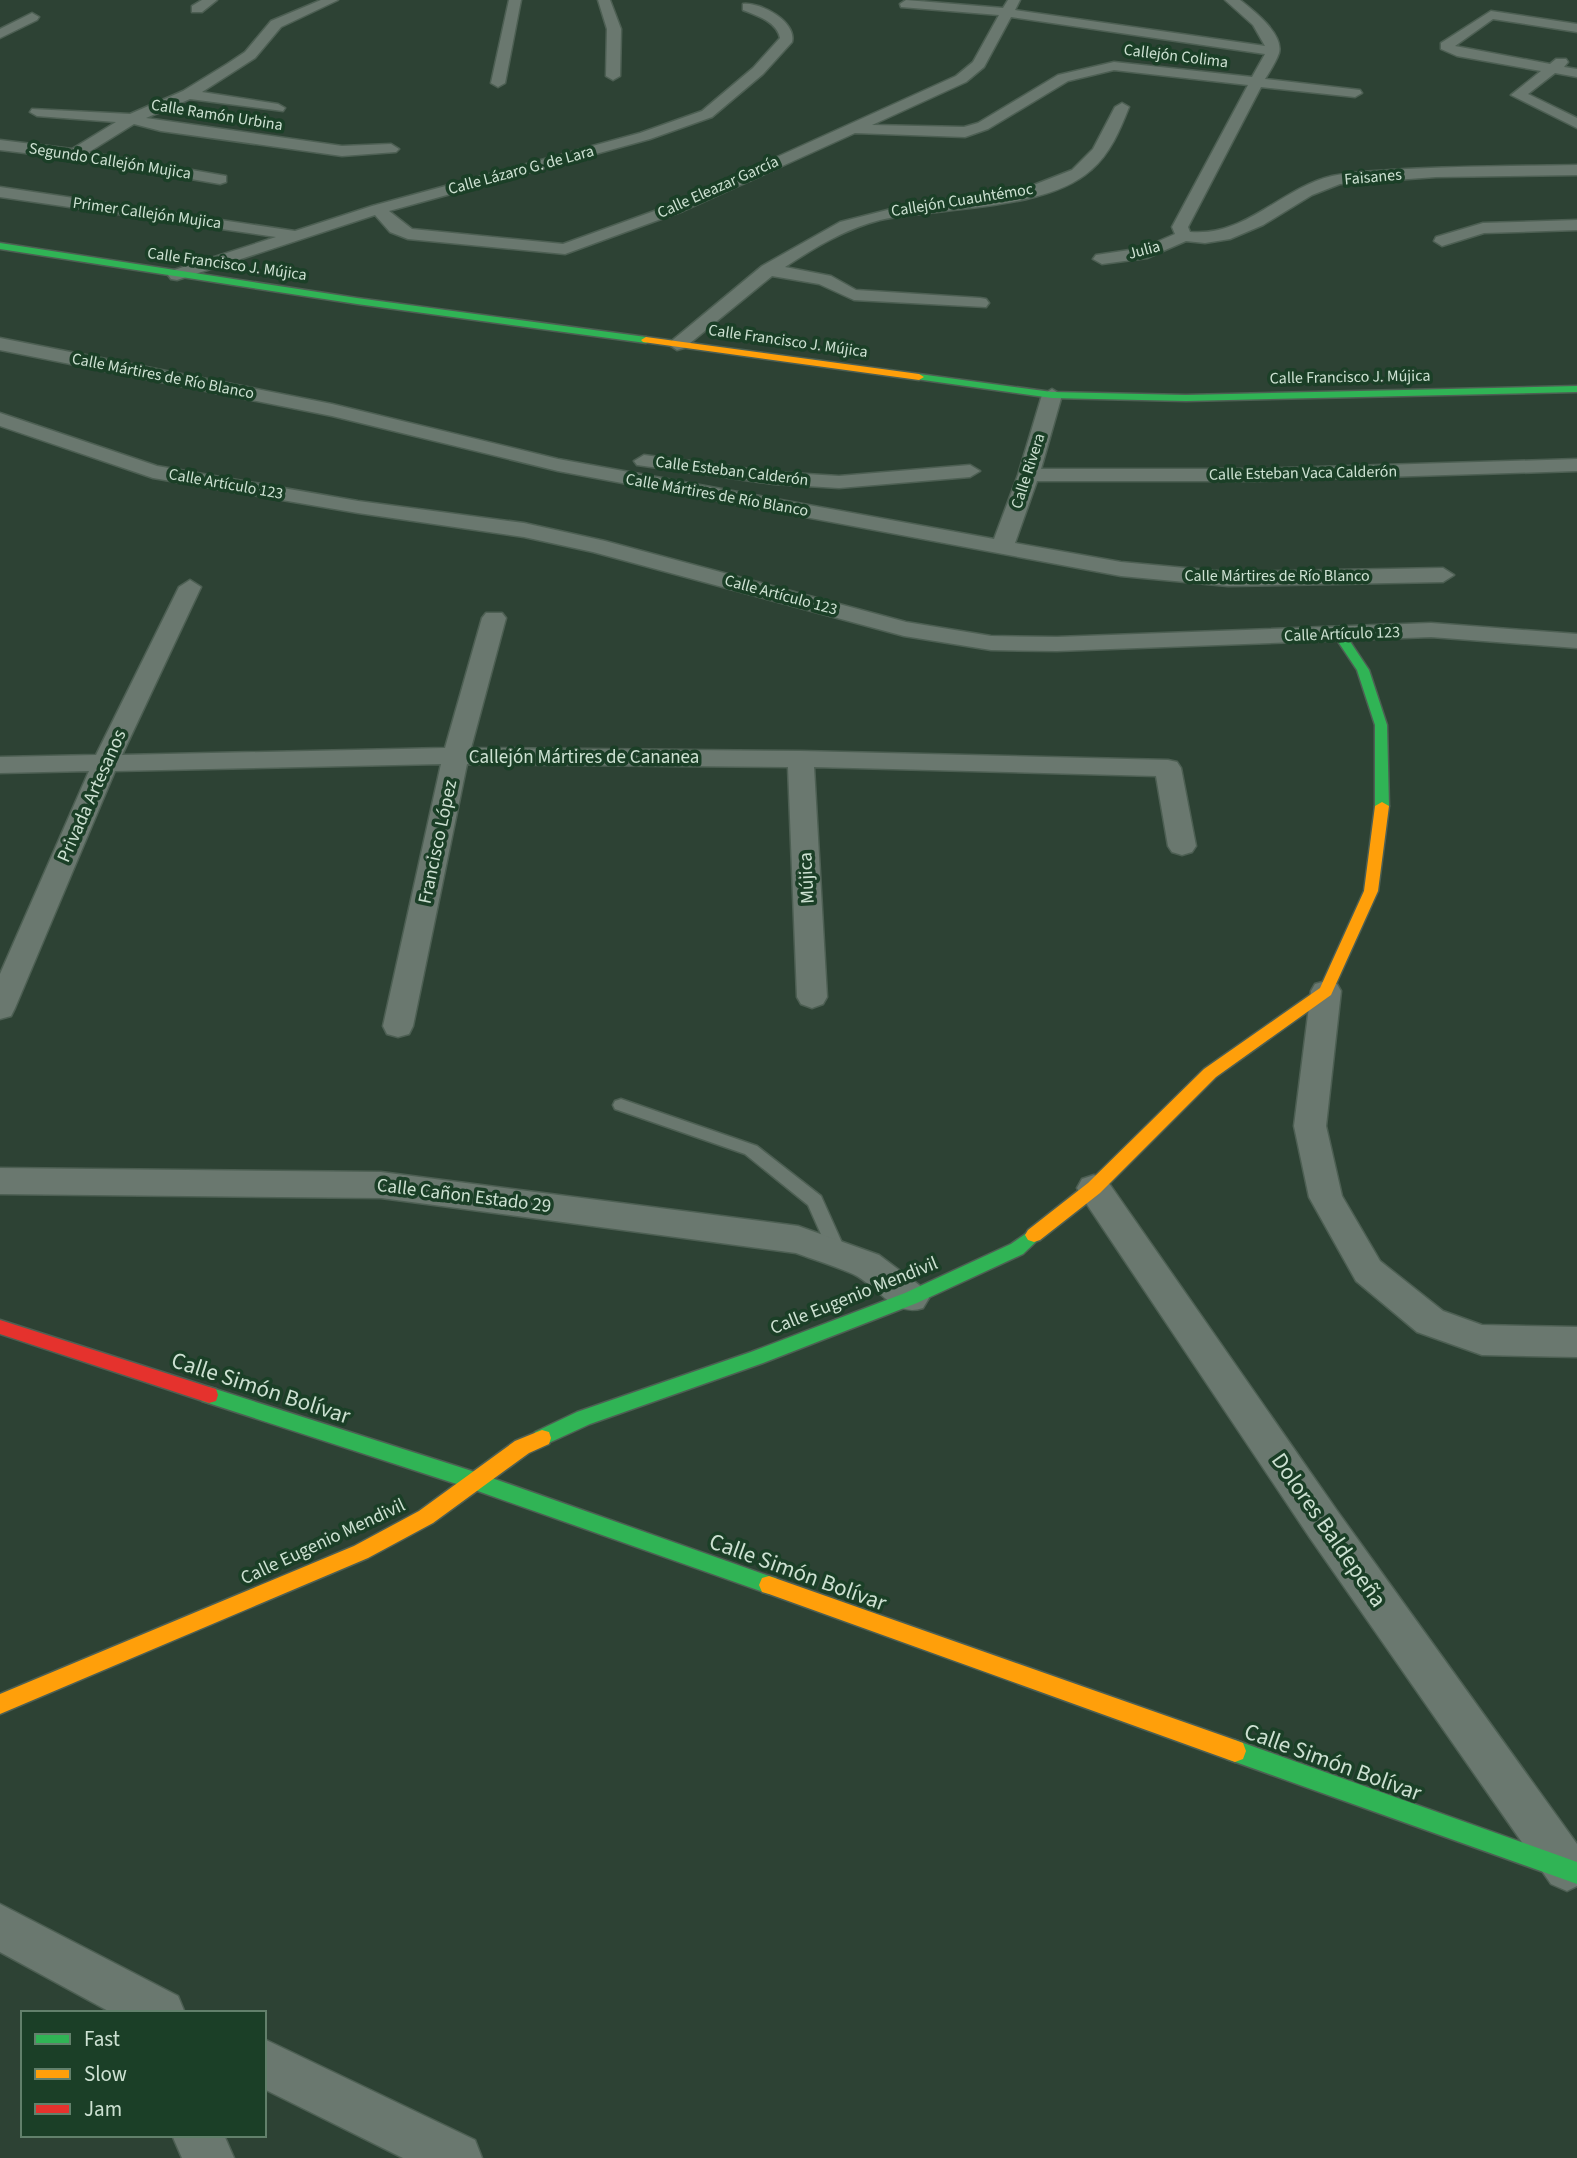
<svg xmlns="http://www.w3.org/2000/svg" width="1577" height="2158" font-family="'Source Sans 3',sans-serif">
  <rect width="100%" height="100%" fill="#2d4234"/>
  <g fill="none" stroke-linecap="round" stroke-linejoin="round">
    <g stroke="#4d5f53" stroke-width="3">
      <path id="lane" d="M 621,1099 L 757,1146 L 821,1196 L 847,1254 L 844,1259 L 838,1261 L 832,1259 L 808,1205 L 745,1154 L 615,1109 L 613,1105 L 615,1101 Z"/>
    </g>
    <g stroke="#4d5f53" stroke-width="3">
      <path id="street" d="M 202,0 L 217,0 L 202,12 L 192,12 L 192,6 Z
        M 321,0 L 338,0 L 281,27 L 255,58 L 202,92 L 278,104 L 285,108 L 283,111 L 190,99 L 146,118 L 342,146 L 391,144 L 399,149 L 396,152 L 342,156 L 161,131 L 134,124 L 89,152 L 226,176 L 226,182 L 220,184 L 75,159 L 0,150 L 0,140 L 72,149 L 116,122 L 37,116 L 30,112 L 32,109 L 130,114 L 183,91 L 227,64 L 245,52 L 271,21 Z
        M 509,0 L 521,0 L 505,83 L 498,87 L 491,83 Z
        M 598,0 L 610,0 L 621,29 L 620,76 L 613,80 L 606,76 L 607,29 Z
        M 906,0 L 1003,8 L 1008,0 L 1020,0 L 1015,10 L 1265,46 L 1253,25 L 1225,0 L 1240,0 C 1253,10 1284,34 1279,53 C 1276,62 1270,71 1265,79 L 1360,90 L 1362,93 L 1355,97 L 1261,87 L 1188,227 L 1190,232 C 1246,237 1281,188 1332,176 C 1356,171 1382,171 1406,169 C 1463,166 1520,166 1577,165 L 1577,175 L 1436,177 L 1340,184 L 1312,195 L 1263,225 L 1230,239 L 1205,243 L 1186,241 L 1147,258 L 1102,264 L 1093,259 L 1096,255 L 1143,248 L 1175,234 L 1172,227 L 1248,85 L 1114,70 L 1068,81 L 988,129 L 965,137 L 855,133 L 683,211 L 565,254 L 408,239 L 390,232 L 375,215 L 177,280 L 171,279 L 168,275 L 171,271 L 276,237 L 0,197 L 0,187 L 295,231 L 372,206 L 640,133 L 702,111 L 753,68 L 780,38 C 777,22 758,16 743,10 L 743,4 C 761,2 797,22 792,42 L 763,74 L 712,117 L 650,139 L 389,211 L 412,229 L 563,244 L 671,205 L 956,76 L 973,62 L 999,15 L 901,7 L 900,4 ZM 1011,17 L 1265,54 L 1252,77 L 1114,62 L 1058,75 L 978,123 L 964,127 L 872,125 L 966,82 L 984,67 Z
        M 1491,11 L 1577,24 L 1577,32 L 1493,19 L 1455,46 L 1550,64 L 1556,59 L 1566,59 L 1568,62 L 1564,67 L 1577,69 L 1577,77 L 1555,73 L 1528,94 L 1577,118 L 1577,128 L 1511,95 L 1541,71 L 1457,56 L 1441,49 L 1441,43 Z
        M 32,13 L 39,17 L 37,20 L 0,38 L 0,29 Z
        M 1122,103 L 1129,107 C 1120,130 1110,154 1091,170 C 1046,211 939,207 880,220 C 845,229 814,248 785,267 L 831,276 L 856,290 L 980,298 L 986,299 L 989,303 L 986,307 L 854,300 L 819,284 L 772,276 L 684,348 L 677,350 L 668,344 L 762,266 L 840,222 L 903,206 L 1026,188 L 1072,170 L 1093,149 L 1115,107 Z
        M 1577,220 L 1577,230 L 1484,233 L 1442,246 L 1434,241 L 1436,237 L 1483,223 Z
        M 0,338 L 332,404 L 558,459 L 994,539 L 1018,475 L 1042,395 L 1052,389 L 1062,395 L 1041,469 L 1253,469 L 1577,459 L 1577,471 L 1253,481 L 1037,481 L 1015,543 L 1121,562 L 1228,572 L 1443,568 L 1454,575 L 1443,582 L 1228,586 L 1121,576 L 558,471 L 332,416 L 0,350 Z
        M 0,413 L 157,466 L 358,501 L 524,523 L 605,541 L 906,622 L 991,636 L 1057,637 L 1431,623 L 1577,634 L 1577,648 L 1431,637 L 1057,651 L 991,650 L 904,636 L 593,552 L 524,537 L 358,513 L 153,478 L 0,426 Z
        M 644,455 L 774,472 L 839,476 L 970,465 L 980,471 L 970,477 L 839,488 L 774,484 L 637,465 L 634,461 Z
        M 190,580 L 201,587 L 122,755 L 445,748 L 482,618 L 486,613 L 502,613 L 506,618 L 471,748 L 801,751 L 1168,760 L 1177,762 L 1181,768 L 1196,846 L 1192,852 L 1182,855 L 1172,852 L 1168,846 L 1156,776 L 814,767 L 827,997 L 823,1004 L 812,1008 L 801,1004 L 797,997 L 788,767 L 467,764 L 413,1026 L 409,1034 L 398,1037 L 387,1034 L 383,1026 L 441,764 L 115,771 L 15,1008 L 11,1016 L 0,1019 L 0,974 L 89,771 L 0,773 L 0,757 L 96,755 L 179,587 Z
        M 1326,981 L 1337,984 L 1341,991 L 1326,1126 L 1342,1196 L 1380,1261 L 1443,1311 L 1482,1325 L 1577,1327 L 1577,1357 L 1482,1355 L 1417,1332 L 1356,1281 L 1309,1197 L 1294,1126 L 1311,991 L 1315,984 Z
        M 0,1168 L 381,1172 L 798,1226 L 879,1255 L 923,1288 L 929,1298 L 923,1308 C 894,1318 878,1286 853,1274 C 835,1266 815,1260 796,1253 L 381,1198 L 0,1194 Z
        M 1094,1175 L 1106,1179 L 1338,1512 L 1577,1844 L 1577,1886 L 1567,1891 L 1551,1884 L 1310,1538 L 1082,1197 L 1077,1188 L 1082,1179 Z
        M 0,1904 L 178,1996 L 185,2013 L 112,2013 L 0,1952 Z
        M 264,2039 L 475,2140 L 482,2158 L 403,2158 L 264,2089 Z
        M 172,2135 L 224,2135 L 234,2158 L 182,2158 Z"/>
    </g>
    <g stroke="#4d5f53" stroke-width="3">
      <path id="fast" d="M 0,243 L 357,298 L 646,337 L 651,340 L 646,343 L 357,304 L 0,249 Z
        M 919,374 L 1052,392 L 1186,395 L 1577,386 L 1577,392 L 1186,401 L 1052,398 L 916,379 L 914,377 Z
        M 1339,630 L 1343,631 L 1369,670 L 1387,725 L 1389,806 L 1382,810 L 1375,806 L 1375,725 L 1357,670 L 1333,634 Z
        M 1034,1228 L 1040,1230 L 1043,1235 L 1023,1254 L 917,1303 L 763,1363 L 590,1424 L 542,1446 L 535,1444 L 533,1438 L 535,1432 L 577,1412 L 751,1352 L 905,1293 L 1011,1244 Z
        M 209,1387 L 475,1472 L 769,1576 L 776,1578 L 779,1585 L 776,1592 L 769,1594 L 475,1490 L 202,1401 L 200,1395 L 202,1389 Z
        M 1235,1740 L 1577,1862 L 1577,1884 L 1227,1759 L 1224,1751 L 1227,1743 Z"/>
    </g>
    <g stroke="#4d5f53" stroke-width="3">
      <path id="slow" d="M 646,337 L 919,374 L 924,377 L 919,380 L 643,342 L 641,340 Z
        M 1382,802 L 1389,806 L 1378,891 L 1331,995 L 1216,1077 L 1100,1193 L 1040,1240 L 1034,1242 L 1028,1240 L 1025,1235 L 1028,1230 L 1088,1183 L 1204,1069 L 1320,988 L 1364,891 L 1375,806 Z
        M 542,1430 L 549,1432 L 551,1438 L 549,1444 L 529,1453 L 433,1523 L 368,1558 L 0,1714 L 0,1694 L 354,1546 L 419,1511 L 515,1441 Z
        M 769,1576 L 1235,1740 L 1243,1743 L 1246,1751 L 1243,1759 L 1235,1762 L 769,1594 L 762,1592 L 759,1585 L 762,1578 Z"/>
    </g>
    <g stroke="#4d5f53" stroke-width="3">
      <path id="jam" d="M 0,1320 L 209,1387 L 216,1389 L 218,1395 L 216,1401 L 209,1403 L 0,1334 Z"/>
    </g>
    <use href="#lane" fill="#6a786f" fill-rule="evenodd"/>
    <use href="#street" fill="#6a786f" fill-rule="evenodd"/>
    <use href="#fast" fill="#30b455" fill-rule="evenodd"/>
    <use href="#slow" fill="#ff9f0a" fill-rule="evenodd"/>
    <use href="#jam" fill="#e5322d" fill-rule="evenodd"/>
  </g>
  <g text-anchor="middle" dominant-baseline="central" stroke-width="7" stroke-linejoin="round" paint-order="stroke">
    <g font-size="16" fill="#cde1d2" stroke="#1b3f27">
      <text transform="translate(1176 56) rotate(7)">Callejón Colima</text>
      <text transform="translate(217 115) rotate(9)">Calle Ramón Urbina</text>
      <text transform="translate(110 161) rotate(9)">Segundo Callejón Mujica</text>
      <text transform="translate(521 170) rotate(-15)">Calle Lázaro G. de Lara</text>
      <text transform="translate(1373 177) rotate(-5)">Faisanes</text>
      <text transform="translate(718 187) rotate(-24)">Calle Eleazar García</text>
      <text transform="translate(962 200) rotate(-9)">Callejón Cuauhtémoc</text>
      <text transform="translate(147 213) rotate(8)">Primer Callejón Mujica</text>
      <text transform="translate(1144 250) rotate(-15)">Julia</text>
      <text transform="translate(227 264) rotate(8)">Calle Francisco J. Mújica</text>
      <text transform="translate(788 341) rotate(8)">Calle Francisco J. Mújica</text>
      <text transform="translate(163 376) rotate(11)">Calle Mártires de Río Blanco</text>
      <text transform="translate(1350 377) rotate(-1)">Calle Francisco J. Mújica</text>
      <text transform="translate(732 471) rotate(7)">Calle Esteban Calderón</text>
      <text transform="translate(1028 471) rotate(-72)">Calle Rivera</text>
      <text transform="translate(1303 473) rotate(-1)">Calle Esteban Vaca Calderón</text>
      <text transform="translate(226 484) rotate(10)">Calle Artículo 123</text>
      <text transform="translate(717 495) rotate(10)">Calle Mártires de Río Blanco</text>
      <text x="1277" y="576">Calle Mártires de Río Blanco</text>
      <text transform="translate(781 595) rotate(15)">Calle Artículo 123</text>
      <text transform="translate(1342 634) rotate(-2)">Calle Artículo 123</text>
    </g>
    <g font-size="19" fill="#cde1d2" stroke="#1b3f27">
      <text x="584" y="757">Callejón Mártires de Cananea</text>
      <text transform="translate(92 796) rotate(-66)">Privada Artesanos</text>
      <text transform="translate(438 842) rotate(-78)">Francisco López</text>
      <text transform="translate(807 878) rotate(-93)">Mújica</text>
      <text transform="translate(464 1196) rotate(7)">Calle Cañon Estado 29</text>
      <text transform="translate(854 1296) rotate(-22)">Calle Eugenio Mendivil</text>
      <text transform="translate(323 1542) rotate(-25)">Calle Eugenio Mendivil</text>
    </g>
    <g font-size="23" fill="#cde1d2" stroke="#1b3f27">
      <text transform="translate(261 1388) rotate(18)">Calle Simón Bolívar</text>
      <text transform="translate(1329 1530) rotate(55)">Dolores Baldepeña</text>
      <text transform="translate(798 1572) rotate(20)">Calle Simón Bolívar</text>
      <text transform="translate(1333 1762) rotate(20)">Calle Simón Bolívar</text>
    </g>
  </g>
  <rect x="21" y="2011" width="245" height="126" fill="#1b3f27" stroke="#62806b" stroke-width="2"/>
  <rect x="35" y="2034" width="35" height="10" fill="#30b455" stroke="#62806b" stroke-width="2"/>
  <text x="84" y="2046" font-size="21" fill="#cde1d2">Fast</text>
  <rect x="35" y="2069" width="35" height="10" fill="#ff9f0a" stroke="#62806b" stroke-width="2"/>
  <text x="84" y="2081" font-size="21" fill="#cde1d2">Slow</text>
  <rect x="35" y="2104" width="35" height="10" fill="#e5322d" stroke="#62806b" stroke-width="2"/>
  <text x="84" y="2116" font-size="21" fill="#cde1d2">Jam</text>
</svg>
